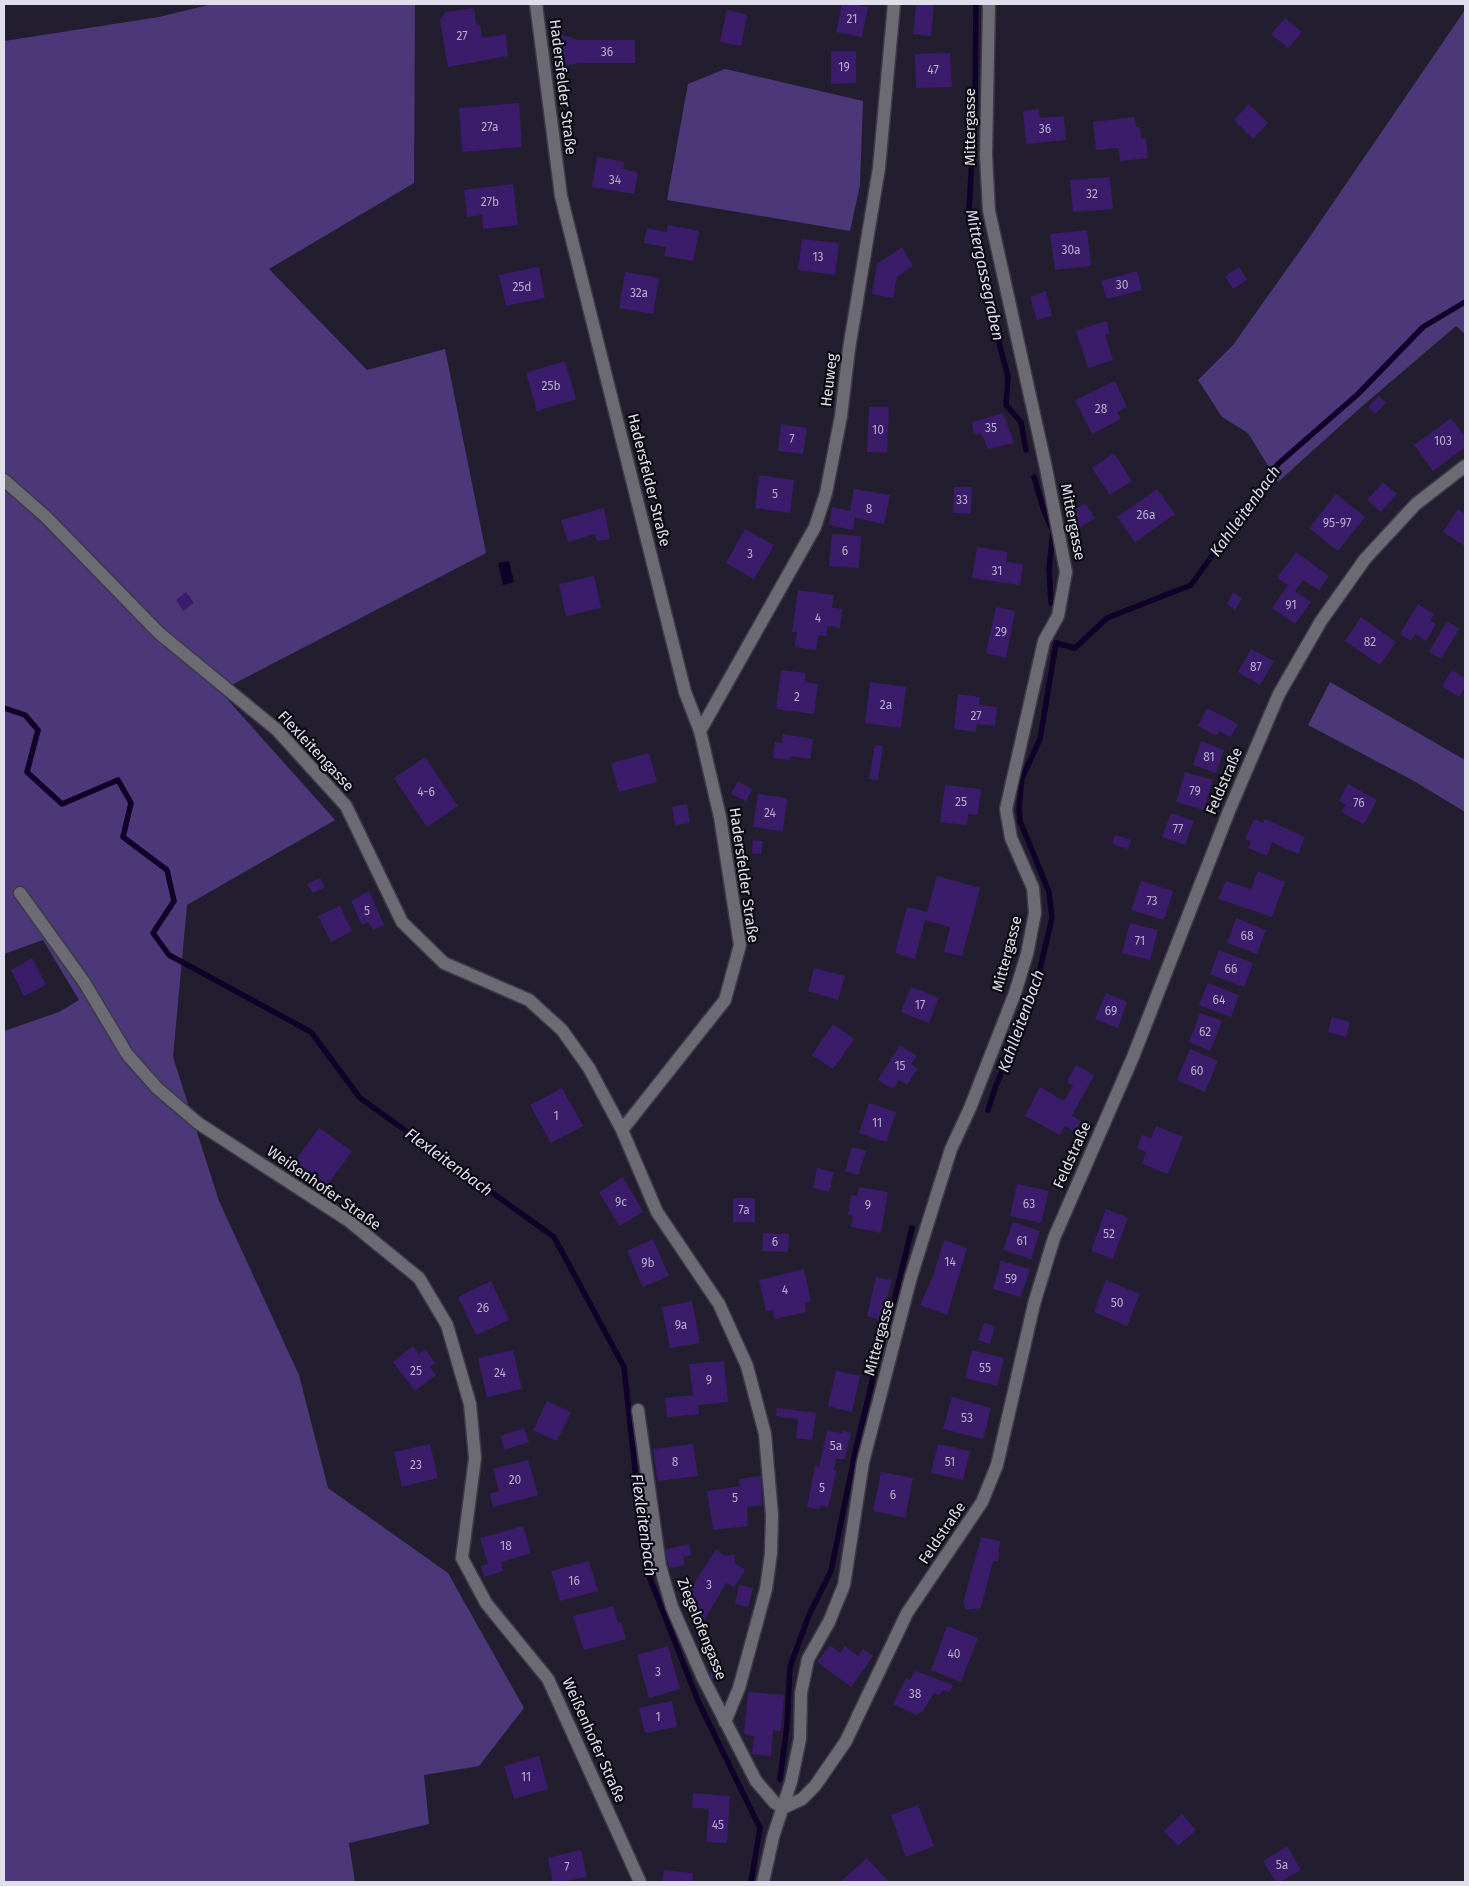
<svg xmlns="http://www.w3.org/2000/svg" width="1469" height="1886" font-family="'Fira Sans',sans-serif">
  <rect width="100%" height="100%" fill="#231e2f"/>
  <path fill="#4c3778" d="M 212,4 L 415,4 L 414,183 L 269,269 L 367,370 L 445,349 L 486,553 L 220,691 L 335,820 L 187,905 L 173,1057 L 219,1201 L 299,1375 L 328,1488 L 448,1573 L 524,1708 L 479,1766 L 424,1775 L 429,1824 L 349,1843 L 355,1882 L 4,1882 L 4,1031 L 59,1012 L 79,1000 L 43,940 L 4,954 L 4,41 L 159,17 Z
    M 1465,10 L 1465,334 L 1456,326 L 1360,408 L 1278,482 L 1248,433 L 1222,417 L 1198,380 L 1233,345 L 1309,238 Z
    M 725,69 L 863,101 L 860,185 L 850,231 L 667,200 L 688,84 Z
    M 1330,682 L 1465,760 L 1465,812 L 1414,781 L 1308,725 Z"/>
  <path fill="#100128" d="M 509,561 L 514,582 L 503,585 L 498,563 Z"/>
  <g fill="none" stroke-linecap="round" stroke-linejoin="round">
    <path stroke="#100128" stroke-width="5.5" d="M 976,4 L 975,101 L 969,211 L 992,316 L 1008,377 L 1006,405 L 1021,422 L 1026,450
      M 1034,477 L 1044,511 L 1053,531 L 1049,569 L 1051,603
      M 4,708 L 25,715 L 38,730 L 27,772 L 62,804 L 118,780 L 131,803 L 123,837 L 167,870 L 174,901 L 153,933 L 169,955 L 311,1032 L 360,1098 L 554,1237 L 624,1367 L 638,1498 L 649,1576 L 698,1701 L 760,1828 L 751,1882
      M 988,1110 L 995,1088 L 1035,990 L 1052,918 L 1049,892 L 1020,821 L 1019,808 L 1022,778 L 1040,739 L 1056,643 L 1075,648 L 1107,618 L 1191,585 L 1278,464 L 1358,394 L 1423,327 L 1465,302
      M 780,1779 L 787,1725 L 790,1667 L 809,1615 L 831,1571 L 856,1448 L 874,1374 L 894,1301 L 912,1228"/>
  </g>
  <path fill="#3a1c6b" d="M 842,4 L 853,4 L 868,7 L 862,37 L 836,32 Z
    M 916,4 L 934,4 L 931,36 L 913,34 Z
    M 474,8 L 476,24 L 480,25 L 482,38 L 506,34 L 508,56 L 448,67 L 440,20 L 445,12 Z
    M 727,10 L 747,15 L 741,46 L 720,42 Z
    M 1285,18 L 1302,32 L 1288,48 L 1271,34 Z
    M 552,31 L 578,40 L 635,40 L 635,63 L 578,63 L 560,67 Z
    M 831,51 L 856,51 L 856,83 L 831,84 Z
    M 950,53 L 952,87 L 916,88 L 915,54 Z
    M 519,103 L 522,147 L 462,152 L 459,108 Z
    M 1249,104 L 1268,123 L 1253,139 L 1234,120 Z
    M 1039,109 L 1040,118 L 1064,116 L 1066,140 L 1026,144 L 1023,111 Z
    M 1135,117 L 1136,127 L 1140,127 L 1141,139 L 1146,138 L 1148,158 L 1120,161 L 1118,148 L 1096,150 L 1093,122 Z
    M 597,157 L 624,162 L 623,169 L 638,172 L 634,194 L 592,187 Z
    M 1110,177 L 1113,209 L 1073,212 L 1070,180 Z
    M 513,184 L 518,225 L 483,229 L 482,215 L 467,217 L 464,190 Z
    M 668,225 L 699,231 L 693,261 L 664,256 L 666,247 L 644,243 L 647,228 L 667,232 Z
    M 1087,230 L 1091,266 L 1055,270 L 1050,234 Z
    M 802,239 L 839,243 L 835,275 L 798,270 Z
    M 902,247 L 913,266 L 897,277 L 893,298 L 872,294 L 877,264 Z
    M 539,267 L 545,298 L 506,306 L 499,275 Z
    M 1239,267 L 1247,280 L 1233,289 L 1225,276 Z
    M 1137,271 L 1142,290 L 1107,299 L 1101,281 Z
    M 625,272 L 659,278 L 653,314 L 619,308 Z
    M 1046,291 L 1052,316 L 1037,320 L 1030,297 Z
    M 1106,321 L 1110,333 L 1105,335 L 1113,360 L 1088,368 L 1076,331 Z
    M 565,361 L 576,399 L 537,411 L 526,373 Z
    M 1115,381 L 1127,407 L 1117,412 L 1121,419 L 1092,434 L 1075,400 Z
    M 1379,396 L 1386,403 L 1375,414 L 1368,407 Z
    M 869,407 L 889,407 L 887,453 L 867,452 Z
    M 1003,413 L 1014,443 L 988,449 L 981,433 L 974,435 L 972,422 Z
    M 1451,418 L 1465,437 L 1465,447 L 1433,471 L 1414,445 Z
    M 781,424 L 807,428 L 803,454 L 778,451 Z
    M 1114,453 L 1132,481 L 1110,495 L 1092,468 Z
    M 759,475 L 794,480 L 790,513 L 755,508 Z
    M 1383,482 L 1397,494 L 1381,512 L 1367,500 Z
    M 954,487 L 972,487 L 971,514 L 953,513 Z
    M 854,489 L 890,495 L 884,524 L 855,518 L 853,530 L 829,525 L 832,507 L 850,511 Z
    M 1157,489 L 1175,514 L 1135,542 L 1117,517 Z
    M 1336,494 L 1365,517 L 1338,551 L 1309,528 Z
    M 1085,503 L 1095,518 L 1080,528 L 1071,513 Z
    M 604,508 L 610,539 L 597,541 L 595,534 L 568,542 L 561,520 Z
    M 1458,509 L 1465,514 L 1465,546 L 1443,532 Z
    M 745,529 L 774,545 L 754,579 L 726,563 Z
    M 832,534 L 861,536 L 859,568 L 829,566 Z
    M 977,547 L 1007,552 L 1006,562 L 1023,564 L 1020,585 L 972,578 Z
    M 1296,552 L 1329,576 L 1319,590 L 1303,580 L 1295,591 L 1311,602 L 1295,624 L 1272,608 L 1288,585 L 1277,578 Z
    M 594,576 L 601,608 L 566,616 L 559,584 Z
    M 798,590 L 834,595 L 832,608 L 842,609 L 840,628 L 828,626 L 826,636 L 818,635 L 816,650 L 795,647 L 797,632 L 792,632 Z
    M 186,592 L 194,603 L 183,611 L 176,600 Z
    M 1233,592 L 1242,598 L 1235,610 L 1227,604 Z
    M 1418,604 L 1434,614 L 1430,621 L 1436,624 L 1426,641 L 1415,634 L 1411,641 L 1400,634 Z
    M 996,607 L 1015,611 L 1006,658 L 986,653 Z
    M 1361,617 L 1396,642 L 1380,665 L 1345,641 Z
    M 1447,621 L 1459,629 L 1441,659 L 1429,652 Z
    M 1251,649 L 1274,661 L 1260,685 L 1238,672 Z
    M 781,670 L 806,673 L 805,682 L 818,684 L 814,714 L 776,709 Z
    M 1452,670 L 1465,678 L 1465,687 L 1459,697 L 1442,686 Z
    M 870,682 L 906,687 L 901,728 L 865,723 Z
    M 958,694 L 980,697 L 979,705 L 997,707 L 995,726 L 977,724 L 976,732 L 954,729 Z
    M 1207,708 L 1238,724 L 1231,737 L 1219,731 L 1216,736 L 1198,726 Z
    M 783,734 L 813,739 L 810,759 L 790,756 L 789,760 L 773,758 L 775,742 L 782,743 Z
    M 1201,741 L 1224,750 L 1216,773 L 1193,765 Z
    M 875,745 L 883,746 L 878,780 L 869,779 Z
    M 649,753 L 657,782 L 619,792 L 611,763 Z
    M 425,757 L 458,806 L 427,827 L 394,778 Z
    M 1185,772 L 1213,780 L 1204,810 L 1176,802 Z
    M 738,781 L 752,789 L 746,801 L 731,794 Z
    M 1348,784 L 1377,800 L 1364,824 L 1341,812 L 1346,805 L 1339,801 Z
    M 945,785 L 981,789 L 978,815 L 968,814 L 967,825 L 940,822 Z
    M 758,794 L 787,798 L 783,831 L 753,827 Z
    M 687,804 L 690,823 L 675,825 L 672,807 Z
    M 1171,813 L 1194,821 L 1185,845 L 1162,837 Z
    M 1254,819 L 1263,823 L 1265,819 L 1305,837 L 1298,854 L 1272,842 L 1267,856 L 1248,848 L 1251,841 L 1245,839 Z
    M 1115,835 L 1131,840 L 1128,849 L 1112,844 Z
    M 753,840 L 763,841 L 761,854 L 752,853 Z
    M 1258,871 L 1285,882 L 1272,917 L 1218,899 L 1226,881 L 1251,889 Z
    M 937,876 L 980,888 L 962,956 L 944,952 L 950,927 L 925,920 L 915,959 L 895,953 L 907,907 L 927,912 Z
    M 320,878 L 325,887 L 313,893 L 307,884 Z
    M 1141,881 L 1173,891 L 1164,920 L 1131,910 Z
    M 369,891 L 384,925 L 373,930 L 368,922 L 362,925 L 351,901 Z
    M 340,906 L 352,931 L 331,942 L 318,916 Z
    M 1236,918 L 1266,930 L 1257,954 L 1227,943 Z
    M 1130,923 L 1158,930 L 1150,960 L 1122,953 Z
    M 1219,950 L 1253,963 L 1244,987 L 1210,974 Z
    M 32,958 L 46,985 L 24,996 L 11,970 Z
    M 814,968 L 845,976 L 838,1000 L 808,991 Z
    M 1208,983 L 1239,995 L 1231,1017 L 1199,1005 Z
    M 911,987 L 939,998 L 929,1023 L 901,1012 Z
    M 1106,993 L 1127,1002 L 1118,1028 L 1095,1019 Z
    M 1200,1013 L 1222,1021 L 1210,1051 L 1189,1042 Z
    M 1332,1017 L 1350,1022 L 1346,1037 L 1328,1032 Z
    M 833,1024 L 854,1039 L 833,1069 L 812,1055 Z
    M 900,1045 L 917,1056 L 911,1064 L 918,1068 L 907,1085 L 899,1080 L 893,1089 L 878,1080 Z
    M 1190,1049 L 1218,1061 L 1205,1092 L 1177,1080 Z
    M 1076,1065 L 1094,1075 L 1072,1116 L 1081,1121 L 1075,1132 L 1065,1126 L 1060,1135 L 1025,1116 L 1040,1087 L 1064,1101 L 1073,1086 L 1067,1082 Z
    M 562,1088 L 583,1126 L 551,1143 L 530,1105 Z
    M 869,1103 L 896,1112 L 886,1142 L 859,1133 Z
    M 1156,1126 L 1183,1137 L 1168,1174 L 1142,1164 L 1146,1152 L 1137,1148 L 1142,1135 L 1151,1138 Z
    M 319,1128 L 352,1151 L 326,1187 L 293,1164 Z
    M 852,1147 L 866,1151 L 858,1175 L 845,1171 Z
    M 817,1168 L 834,1172 L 829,1192 L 813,1188 Z
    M 623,1177 L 643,1212 L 619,1226 L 599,1192 Z
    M 1017,1184 L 1049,1191 L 1041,1223 L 1010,1216 Z
    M 859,1187 L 888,1192 L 881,1233 L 851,1227 L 853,1216 L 848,1215 L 851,1195 L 857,1196 Z
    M 733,1198 L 755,1198 L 755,1222 L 733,1222 Z
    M 1106,1209 L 1128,1218 L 1113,1259 L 1091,1251 Z
    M 1013,1222 L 1040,1231 L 1031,1259 L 1003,1250 Z
    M 763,1233 L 789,1234 L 788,1252 L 762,1251 Z
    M 653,1239 L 669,1276 L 643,1287 L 627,1251 Z
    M 944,1240 L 967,1248 L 947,1315 L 920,1305 L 933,1276 Z
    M 1001,1261 L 1030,1269 L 1021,1297 L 993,1289 Z
    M 804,1269 L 811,1301 L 805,1303 L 806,1312 L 775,1319 L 773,1310 L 766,1311 L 759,1280 Z
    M 876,1277 L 892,1280 L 881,1320 L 867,1316 Z
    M 1106,1280 L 1140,1294 L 1127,1326 L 1094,1312 Z
    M 491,1281 L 509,1320 L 476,1335 L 458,1297 Z
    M 692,1301 L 700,1343 L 670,1348 L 662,1307 Z
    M 984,1323 L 995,1326 L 990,1344 L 978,1340 Z
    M 413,1346 L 419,1354 L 425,1349 L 435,1363 L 430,1367 L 436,1375 L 415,1391 L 393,1362 Z
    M 513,1350 L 522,1389 L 487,1397 L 478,1358 Z
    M 972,1350 L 1004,1358 L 997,1386 L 965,1378 Z
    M 724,1361 L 728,1402 L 698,1405 L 699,1414 L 667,1417 L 665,1398 L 693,1395 L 689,1364 Z
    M 836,1371 L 860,1376 L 852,1412 L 828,1406 Z
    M 952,1397 L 991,1408 L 983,1439 L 943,1429 Z
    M 547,1401 L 571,1412 L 557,1441 L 533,1430 Z
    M 777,1408 L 816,1413 L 812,1440 L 796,1438 L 798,1419 L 776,1416 Z
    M 524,1428 L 529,1442 L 505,1450 L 500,1436 Z
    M 843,1430 L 851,1433 L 845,1459 L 836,1459 L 834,1470 L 837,1470 L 828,1507 L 821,1505 L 819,1509 L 807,1507 L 815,1466 L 819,1467 L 827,1431 L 842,1433 Z
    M 430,1444 L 438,1478 L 402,1487 L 394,1452 Z
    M 693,1444 L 698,1476 L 658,1481 L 653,1449 Z
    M 938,1444 L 970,1451 L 963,1480 L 931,1473 Z
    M 528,1460 L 538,1495 L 493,1507 L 490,1494 L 499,1491 L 493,1469 Z
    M 881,1472 L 913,1478 L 905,1518 L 873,1511 Z
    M 761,1476 L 762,1505 L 747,1507 L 748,1526 L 713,1530 L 707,1491 L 740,1486 L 739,1479 Z
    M 523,1526 L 531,1553 L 501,1562 L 503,1571 L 484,1577 L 481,1566 L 488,1564 L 480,1538 Z
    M 981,1537 L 1000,1541 L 998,1561 L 993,1561 L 981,1608 L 966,1610 L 963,1603 Z
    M 689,1544 L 691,1555 L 683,1557 L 685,1565 L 669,1568 L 665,1549 Z
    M 716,1549 L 725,1556 L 734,1555 L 735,1563 L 745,1570 L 734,1587 L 726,1583 L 704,1621 L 692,1614 L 696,1607 L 684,1600 Z
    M 589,1561 L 598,1591 L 560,1601 L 551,1571 Z
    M 739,1585 L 753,1588 L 748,1607 L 735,1604 Z
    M 613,1606 L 618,1623 L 621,1622 L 626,1639 L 584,1650 L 573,1616 Z
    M 947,1626 L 978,1638 L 961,1682 L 931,1670 Z
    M 830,1645 L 840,1653 L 845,1646 L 858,1656 L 863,1649 L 873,1656 L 851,1687 L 817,1662 Z
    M 668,1646 L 680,1689 L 649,1698 L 637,1655 Z
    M 712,1667 L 721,1669 L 719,1680 L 710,1678 Z
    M 915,1671 L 953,1685 L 950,1692 L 943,1690 L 940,1695 L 934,1693 L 923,1711 L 916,1715 L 893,1704 L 906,1678 L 910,1680 Z
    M 748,1692 L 784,1695 L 781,1731 L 773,1730 L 771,1756 L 752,1754 L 754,1736 L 744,1734 Z
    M 672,1701 L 677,1727 L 645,1733 L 639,1708 Z
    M 539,1756 L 548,1789 L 514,1799 L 504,1766 Z
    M 693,1793 L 730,1796 L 727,1843 L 706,1842 L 709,1809 L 692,1808 Z
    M 918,1805 L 934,1846 L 906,1857 L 891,1815 Z
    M 1182,1814 L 1196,1830 L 1178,1846 L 1164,1831 Z
    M 1287,1846 L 1301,1870 L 1280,1882 L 1276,1882 L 1263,1861 Z
    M 581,1850 L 587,1877 L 562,1882 L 553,1882 L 548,1858 Z
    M 867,1858 L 889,1882 L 840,1882 Z
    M 664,1870 L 693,1873 L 692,1882 L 662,1882 Z"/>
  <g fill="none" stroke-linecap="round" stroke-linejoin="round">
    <g stroke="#3d3949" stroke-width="15">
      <path id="minor" d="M 536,4 L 561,196 L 685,692 L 700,731 L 720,817 L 740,945 L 725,1000 L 622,1130 L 657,1212 L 719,1304 L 747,1366 L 765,1434 L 772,1515 L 771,1553 L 766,1589 L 739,1688 L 725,1722
        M 4,480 L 46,517 L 159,633 L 277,730 L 346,806 L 402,922 L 444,963 L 529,1000 L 562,1030 L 589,1068 L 622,1130
        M 700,731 L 815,527 L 826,493 L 841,416 L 849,349 L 879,168 L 894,4
        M 20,893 L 84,982 L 127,1054 L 157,1088 L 198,1123 L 349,1221 L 419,1278 L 447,1325 L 470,1404 L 475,1458 L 462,1558 L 486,1603 L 548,1679 L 640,1882
        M 638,1410 L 660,1566 L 672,1607 L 703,1678 L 756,1781 L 775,1803 L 783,1808
        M 783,1808 L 802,1799 L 815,1786 L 846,1741 L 907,1613 L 982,1502 L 997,1465 L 1034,1304 L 1054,1238 L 1133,1057 L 1229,811 L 1279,694 L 1321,621 L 1365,559 L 1416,504 L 1465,466
        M 763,1882 L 773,1837 L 791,1782 L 800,1739 L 801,1693 L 808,1659 L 829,1622 L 844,1585 L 863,1462 L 911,1277 L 951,1149 L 970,1108 L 1015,993 L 1027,954 L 1035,913 L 1033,888 L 1011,838 L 1006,809 L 1044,641 L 1058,616 L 1066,572 L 1046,468 L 989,211 L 986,155 L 989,4"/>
    </g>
    <use href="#minor" stroke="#6c6a73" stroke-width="12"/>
  </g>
  <g text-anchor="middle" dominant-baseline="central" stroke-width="4.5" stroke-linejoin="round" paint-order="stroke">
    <g font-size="12" fill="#b6aeca">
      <text x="852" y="19">21</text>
      <text x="462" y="36">27</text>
      <text x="607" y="52">36</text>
      <text x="844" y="67">19</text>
      <text x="933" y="70">47</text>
      <text x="490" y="127">27a</text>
      <text x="1045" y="129">36</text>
      <text x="615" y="180">34</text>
      <text x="1092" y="194">32</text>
      <text x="490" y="202">27b</text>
      <text x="1071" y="250">30a</text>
      <text x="818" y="257">13</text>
      <text x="1122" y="285">30</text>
      <text x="522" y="287">25d</text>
      <text x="639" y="293">32a</text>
      <text x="551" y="386">25b</text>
      <text x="1101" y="409">28</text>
      <text x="991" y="428">35</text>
      <text x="878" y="430">10</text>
      <text x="792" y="439">7</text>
      <text x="1443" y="441">103</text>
      <text x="775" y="494">5</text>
      <text x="962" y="500">33</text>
      <text x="869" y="509">8</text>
      <text x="1146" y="515">26a</text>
      <text x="1337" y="523">95-97</text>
      <text x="845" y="551">6</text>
      <text x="750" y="554">3</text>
      <text x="997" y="571">31</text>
      <text x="1291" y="605">91</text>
      <text x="818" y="618">4</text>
      <text x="1001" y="632">29</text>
      <text x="1370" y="642">82</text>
      <text x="1256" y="667">87</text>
      <text x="797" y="697">2</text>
      <text x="886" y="705">2a</text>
      <text x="976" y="716">27</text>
      <text x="1209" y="757">81</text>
      <text x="1195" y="791">79</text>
      <text x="426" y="792">4-6</text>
      <text x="961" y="802">25</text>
      <text x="1359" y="803">76</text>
      <text x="770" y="813">24</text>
      <text x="1178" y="829">77</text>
      <text x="1152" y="901">73</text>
      <text x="367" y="911">5</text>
      <text x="1247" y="936">68</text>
      <text x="1140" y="941">71</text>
      <text x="1231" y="969">66</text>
      <text x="1219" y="1000">64</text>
      <text x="920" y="1005">17</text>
      <text x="1111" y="1011">69</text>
      <text x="1205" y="1032">62</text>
      <text x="900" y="1066">15</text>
      <text x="1197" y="1071">60</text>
      <text x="556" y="1116">1</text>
      <text x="877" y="1123">11</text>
      <text x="621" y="1202">9c</text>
      <text x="1029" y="1204">63</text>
      <text x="868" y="1205">9</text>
      <text x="744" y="1210">7a</text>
      <text x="1109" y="1234">52</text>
      <text x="1022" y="1241">61</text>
      <text x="775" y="1242">6</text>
      <text x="950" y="1262">14</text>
      <text x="648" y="1263">9b</text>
      <text x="1011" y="1279">59</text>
      <text x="785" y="1290">4</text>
      <text x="1117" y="1303">50</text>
      <text x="483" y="1308">26</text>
      <text x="681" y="1325">9a</text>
      <text x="985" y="1368">55</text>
      <text x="416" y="1371">25</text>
      <text x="500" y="1373">24</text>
      <text x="709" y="1380">9</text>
      <text x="967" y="1418">53</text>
      <text x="836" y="1446">5a</text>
      <text x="675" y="1462">8</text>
      <text x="950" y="1462">51</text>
      <text x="416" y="1465">23</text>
      <text x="515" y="1480">20</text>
      <text x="822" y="1488">5</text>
      <text x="893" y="1495">6</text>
      <text x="735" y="1498">5</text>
      <text x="506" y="1546">18</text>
      <text x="574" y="1581">16</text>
      <text x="709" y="1585">3</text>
      <text x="954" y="1654">40</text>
      <text x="658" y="1672">3</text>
      <text x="915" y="1694">38</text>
      <text x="658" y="1717">1</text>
      <text x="526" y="1777">11</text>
      <text x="718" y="1825">45</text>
      <text x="1282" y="1865">5a</text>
      <text x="567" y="1867">7</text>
    </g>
    <g font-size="15" fill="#e0deea" stroke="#0b0a11">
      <text transform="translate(563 87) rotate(83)">Hadersfelder Straße</text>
      <text transform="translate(970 127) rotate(-90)">Mittergasse</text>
      <text transform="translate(829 380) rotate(-83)">Heuweg</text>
      <text transform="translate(649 480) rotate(76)">Hadersfelder Straße</text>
      <text transform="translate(1073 522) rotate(79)">Mittergasse</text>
      <text transform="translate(316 751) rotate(47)">Flexleitengasse</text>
      <text transform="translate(1224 781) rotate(-67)">Feldstraße</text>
      <text transform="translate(744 875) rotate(82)">Hadersfelder Straße</text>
      <text transform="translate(1007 954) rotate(-75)">Mittergasse</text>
      <text transform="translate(1072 1155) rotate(-66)">Feldstraße</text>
      <text transform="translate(324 1188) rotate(35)">Weißenhofer Straße</text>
      <text transform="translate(879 1338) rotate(-75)">Mittergasse</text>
      <text transform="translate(942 1533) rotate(-56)">Feldstraße</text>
      <text transform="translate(702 1629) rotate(68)">Ziegelofengasse</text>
      <text transform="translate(594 1740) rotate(66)">Weißenhofer Straße</text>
    </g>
    <g font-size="16" font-style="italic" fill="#ded9f0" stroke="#0b0a11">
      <text transform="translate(985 275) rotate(78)">Mittergassegraben</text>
      <text transform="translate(1245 511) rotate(-54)">Kahlleitenbach</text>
      <text transform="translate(1021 1021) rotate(-70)">Kahlleitenbach</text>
      <text transform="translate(449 1162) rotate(36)">Flexleitenbach</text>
      <text transform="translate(644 1525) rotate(82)">Flexleitenbach</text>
    </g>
  </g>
  <rect width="1469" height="1886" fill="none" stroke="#e0deea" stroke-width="10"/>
</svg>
